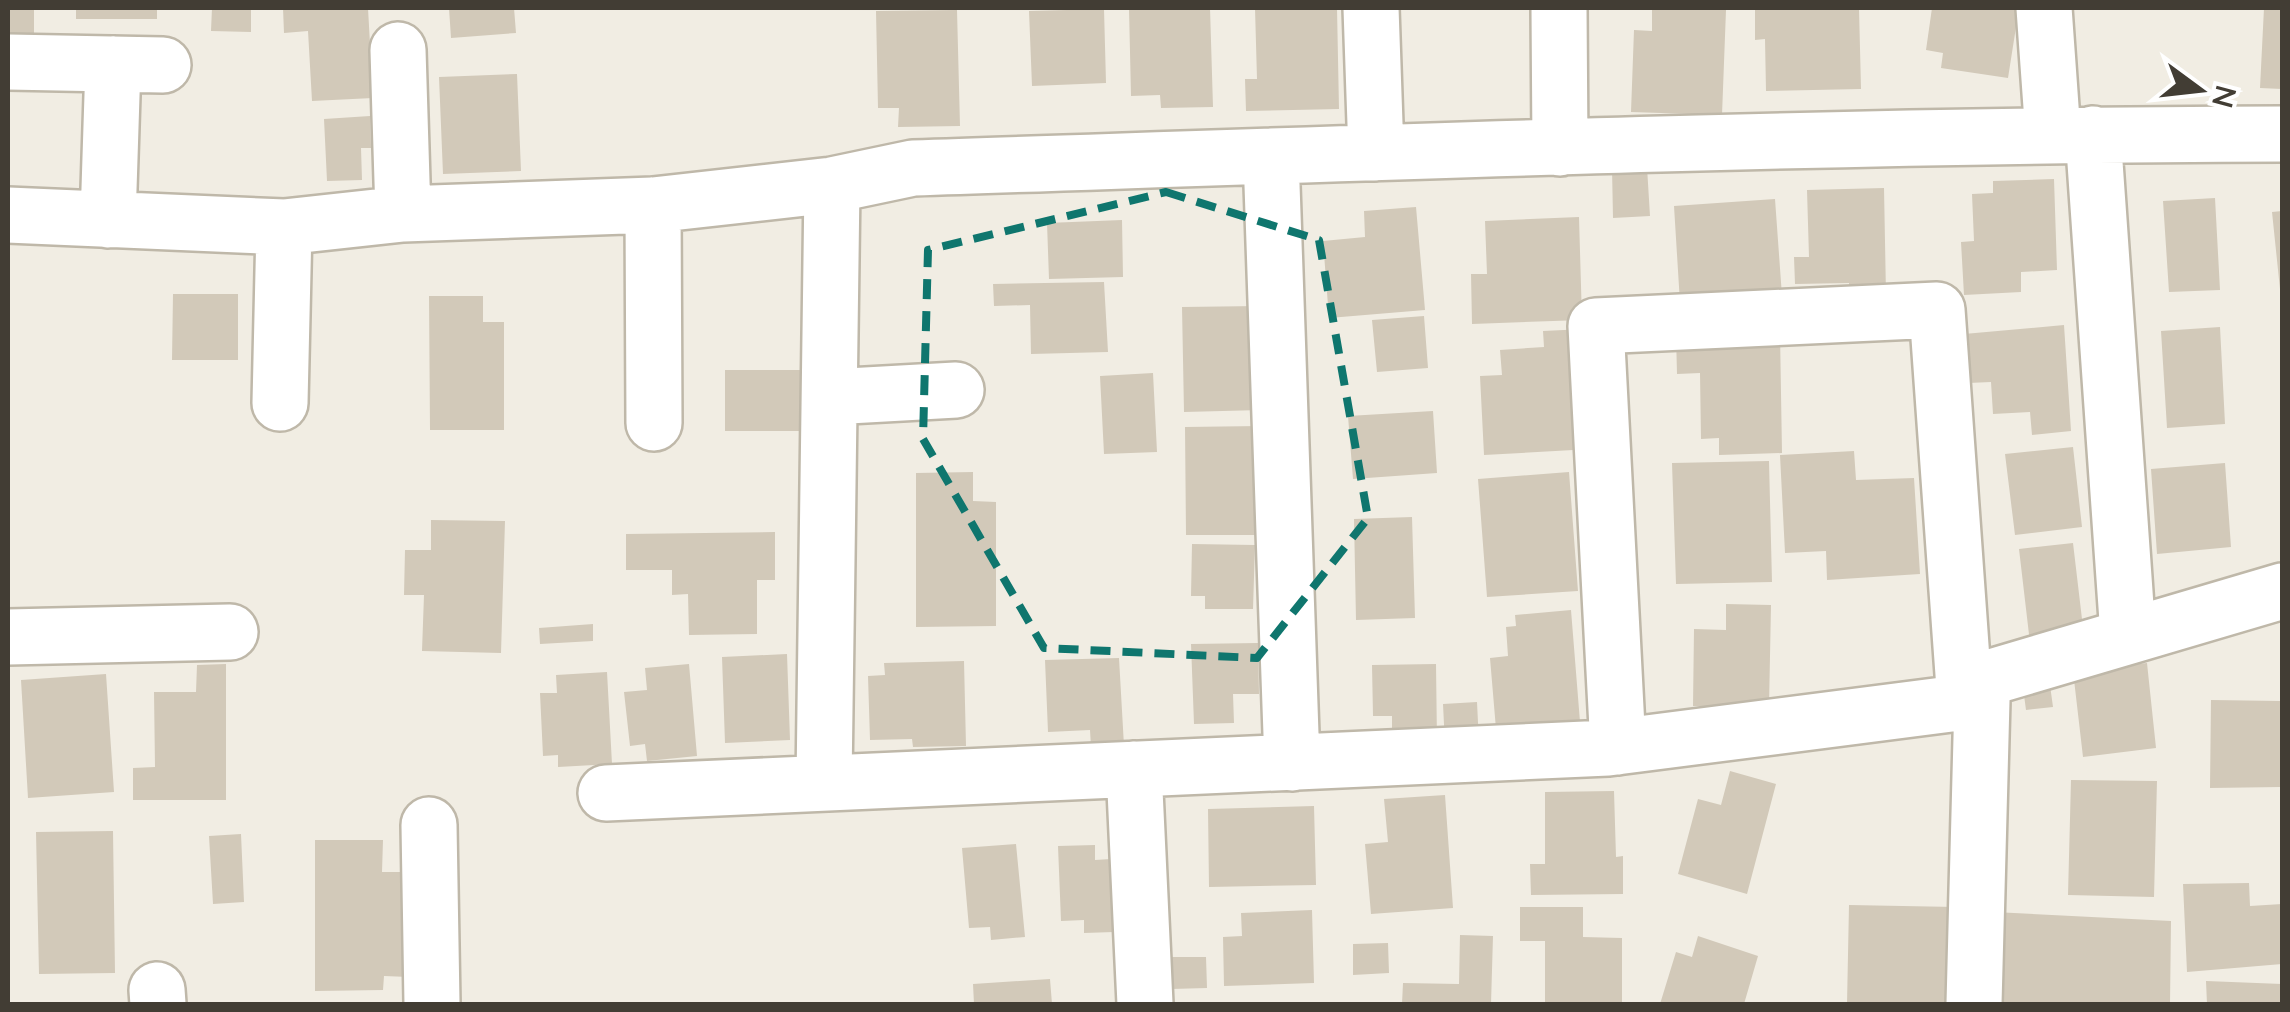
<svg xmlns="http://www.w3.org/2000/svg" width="2290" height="1012" font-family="Lato,sans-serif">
  <rect width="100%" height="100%" fill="#f1ede3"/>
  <path fill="#d2c9b9" d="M 8,8 L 34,8 L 34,35 L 8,35 Z
    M 76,8 L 157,8 L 157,19 L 76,19 Z
    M 212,8 L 251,8 L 251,32 L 211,31 Z
    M 283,8 L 368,8 L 373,98 L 312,101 L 308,31 L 284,33 Z
    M 449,8 L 514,8 L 516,33 L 451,38 Z
    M 1129,8 L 1210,8 L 1213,107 L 1161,108 L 1160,95 L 1131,96 Z
    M 1255,8 L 1337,8 L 1339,109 L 1246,111 L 1245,79 L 1257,79 Z
    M 1652,8 L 1726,10 L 1722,115 L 1631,112 L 1634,30 L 1652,31 Z
    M 1755,8 L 1859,8 L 1861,89 L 1766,91 L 1765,39 L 1755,40 Z
    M 1932,8 L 2019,8 L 2008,78 L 1941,68 L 1943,53 L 1926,50 Z
    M 2264,8 L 2282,8 L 2282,89 L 2260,88 Z
    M 1104,9 L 1106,83 L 1032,86 L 1029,11 Z
    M 957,10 L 960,126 L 898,127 L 899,108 L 878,108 L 876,11 Z
    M 517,74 L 521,171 L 443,174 L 439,77 Z
    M 370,116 L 371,148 L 361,148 L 362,180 L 327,181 L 324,119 Z
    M 1647,167 L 1650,216 L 1613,218 L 1612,168 Z
    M 2054,179 L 2057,270 L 2021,272 L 2021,292 L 1964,295 L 1961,242 L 1974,241 L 1972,194 L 1993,193 L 1993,181 Z
    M 1884,188 L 1886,295 L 1849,295 L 1849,283 L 1795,284 L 1794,257 L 1809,257 L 1807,190 Z
    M 2215,198 L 2220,290 L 2169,292 L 2163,201 Z
    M 1775,199 L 1782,296 L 1680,303 L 1674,206 Z
    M 1416,207 L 1425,310 L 1329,318 L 1323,241 L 1365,237 L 1364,211 Z
    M 2282,211 L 2282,289 L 2280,289 L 2272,212 Z
    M 1579,217 L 1582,320 L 1472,324 L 1471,274 L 1487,274 L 1485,221 Z
    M 1122,220 L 1123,277 L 1049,279 L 1047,223 Z
    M 1104,282 L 1108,352 L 1031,354 L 1030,305 L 994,306 L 993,284 Z
    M 173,294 L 238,294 L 238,360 L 172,360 Z
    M 429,296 L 483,296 L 483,322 L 504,322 L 504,430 L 430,430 Z
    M 1259,306 L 1261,410 L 1184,412 L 1182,307 Z
    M 1424,316 L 1428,368 L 1377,372 L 1372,320 Z
    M 2064,325 L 2071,431 L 2032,435 L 2030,412 L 1993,414 L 1991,382 L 1968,383 L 1964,334 Z
    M 2220,327 L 2225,424 L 2167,428 L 2161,331 Z
    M 1585,329 L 1591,449 L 1484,455 L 1480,376 L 1502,375 L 1500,350 L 1544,347 L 1543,331 Z
    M 1780,333 L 1782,453 L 1719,455 L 1719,438 L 1701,439 L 1700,373 L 1677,374 L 1676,335 Z
    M 725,370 L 813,370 L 813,431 L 725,431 Z
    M 1153,373 L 1157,452 L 1104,454 L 1100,376 Z
    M 1433,411 L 1437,473 L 1353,479 L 1348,416 Z
    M 1260,426 L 1260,535 L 1186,535 L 1185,427 Z
    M 2073,447 L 2082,527 L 2015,535 L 2005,454 Z
    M 1854,451 L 1856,480 L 1914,478 L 1920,574 L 1827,580 L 1826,551 L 1785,553 L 1780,455 Z
    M 1769,461 L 1772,582 L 1676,584 L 1672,463 Z
    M 2225,463 L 2231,547 L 2157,554 L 2151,469 Z
    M 973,472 L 973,501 L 996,502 L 996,626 L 916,627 L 916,473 Z
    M 1569,472 L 1578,591 L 1487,597 L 1478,479 Z
    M 1412,517 L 1415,618 L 1356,620 L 1354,519 Z
    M 431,520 L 505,521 L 501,653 L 422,651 L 424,595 L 404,595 L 405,550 L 431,550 Z
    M 775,532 L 775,580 L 757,580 L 757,634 L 689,635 L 688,594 L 672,595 L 672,570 L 626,570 L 626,534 Z
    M 2073,543 L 2084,636 L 2030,643 L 2019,549 Z
    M 1192,544 L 1255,545 L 1253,609 L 1205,609 L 1205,596 L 1191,596 Z
    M 1726,604 L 1771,605 L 1769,707 L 1693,706 L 1694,629 L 1726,630 Z
    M 1571,610 L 1580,722 L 1496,729 L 1490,658 L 1508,656 L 1506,627 L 1516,626 L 1515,615 Z
    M 593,624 L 593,641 L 540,644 L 539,628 Z
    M 1258,643 L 1259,694 L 1233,694 L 1234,723 L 1194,724 L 1191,644 Z
    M 787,654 L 790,740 L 725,743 L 722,657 Z
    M 1119,658 L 1124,746 L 1091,747 L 1090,730 L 1048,732 L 1045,660 Z
    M 964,661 L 966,746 L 913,747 L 912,739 L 870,740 L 868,676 L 885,675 L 884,663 Z
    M 2147,663 L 2156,748 L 2083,757 L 2073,671 Z
    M 226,664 L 226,800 L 133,800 L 133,768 L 155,767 L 154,692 L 196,692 L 197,665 Z
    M 689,664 L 697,756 L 647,761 L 645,744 L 630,746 L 624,692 L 647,690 L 645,668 Z
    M 1436,664 L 1437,742 L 1392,743 L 1392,716 L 1373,716 L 1372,665 Z
    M 607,672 L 612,764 L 558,767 L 558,755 L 543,756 L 540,693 L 557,693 L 556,675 Z
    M 106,674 L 114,792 L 28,798 L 21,680 Z
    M 2049,678 L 2053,707 L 2026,710 L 2022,680 Z
    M 2211,700 L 2281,701 L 2281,787 L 2210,788 Z
    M 1477,702 L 1479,743 L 1445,745 L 1443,704 Z
    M 1730,771 L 1776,784 L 1747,894 L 1678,874 L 1698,799 L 1721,805 Z
    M 2071,780 L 2157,781 L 2154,897 L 2068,895 Z
    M 1614,791 L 1616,857 L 1623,856 L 1623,894 L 1531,895 L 1530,864 L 1545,864 L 1545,792 Z
    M 1445,795 L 1453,908 L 1371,914 L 1365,844 L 1388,842 L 1384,799 Z
    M 1314,806 L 1316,885 L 1209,887 L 1208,809 Z
    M 113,831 L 115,973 L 39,974 L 36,832 Z
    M 241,834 L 244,902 L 213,904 L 209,836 Z
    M 315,840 L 383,840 L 382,872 L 410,872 L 409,977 L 384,976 L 383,990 L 315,991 Z
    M 1016,844 L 1025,937 L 991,940 L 990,927 L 969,928 L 962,848 Z
    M 1095,845 L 1095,860 L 1111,859 L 1114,932 L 1084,933 L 1084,920 L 1061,921 L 1058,846 Z
    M 2249,883 L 2250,906 L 2282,904 L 2282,964 L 2187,972 L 2183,884 Z
    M 1849,905 L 1956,907 L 1953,1004 L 1847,1004 Z
    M 1520,907 L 1583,907 L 1583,937 L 1622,938 L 1622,1004 L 1545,1004 L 1545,941 L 1520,941 Z
    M 1312,910 L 1314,983 L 1224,986 L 1223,937 L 1242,936 L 1241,913 Z
    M 1994,912 L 2171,921 L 2170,1004 L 1993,1004 Z
    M 1460,935 L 1493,936 L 1491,1004 L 1402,1004 L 1403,983 L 1459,984 Z
    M 1698,936 L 1758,956 L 1744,1004 L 1660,1004 L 1676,952 L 1692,957 Z
    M 1388,943 L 1389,973 L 1353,975 L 1353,944 Z
    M 1170,957 L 1206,957 L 1207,988 L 1171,989 Z
    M 1050,979 L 1052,1004 L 974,1004 L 973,984 Z
    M 2206,981 L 2282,984 L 2282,1004 L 2207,1004 Z"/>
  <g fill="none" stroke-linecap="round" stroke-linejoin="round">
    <g stroke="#bfb8a9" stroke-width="60">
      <path id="minor" d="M 1371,8 L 1376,153
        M 1559,8 L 1560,148
        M 2044,8 L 2053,135
        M 398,50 L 403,214
        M 8,62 L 163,65
        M 2093,134 L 2128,635
        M 1271,156 L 1292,763
        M 653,205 L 654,423
        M 8,215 L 284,227 L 403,214 L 653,205 L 832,185 L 913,168 C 1369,153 1826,135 2282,134
        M 108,220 L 113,64
        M 830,397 L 956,390
        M 280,403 L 284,227
        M 8,637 L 230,632
        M 1964,685 L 2282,591
        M 1618,747 L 1596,326 L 1937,310 L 1965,702
        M 1134,769 L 1145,1004
        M 824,783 L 832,185
        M 606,793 L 1608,748 L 1982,700 L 1974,1004
        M 429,825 L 432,1004
        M 157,990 L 158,1004"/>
    </g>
    <use href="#minor" stroke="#fff" stroke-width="55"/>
  </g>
  <path fill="none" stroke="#0f766e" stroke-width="8" stroke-dasharray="20 12" stroke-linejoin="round" d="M 1166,192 L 1319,240 L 1368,518 L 1257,658 L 1044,648 L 923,439 L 928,250 Z"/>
  <rect width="2290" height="1012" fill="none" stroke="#423d34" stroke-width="20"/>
  <g transform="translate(2200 90) rotate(105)" stroke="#ffffff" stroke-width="8" paint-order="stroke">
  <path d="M0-8L18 38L0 25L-18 38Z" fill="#423d34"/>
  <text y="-15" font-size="28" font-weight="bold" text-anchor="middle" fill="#423d34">N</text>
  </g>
</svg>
